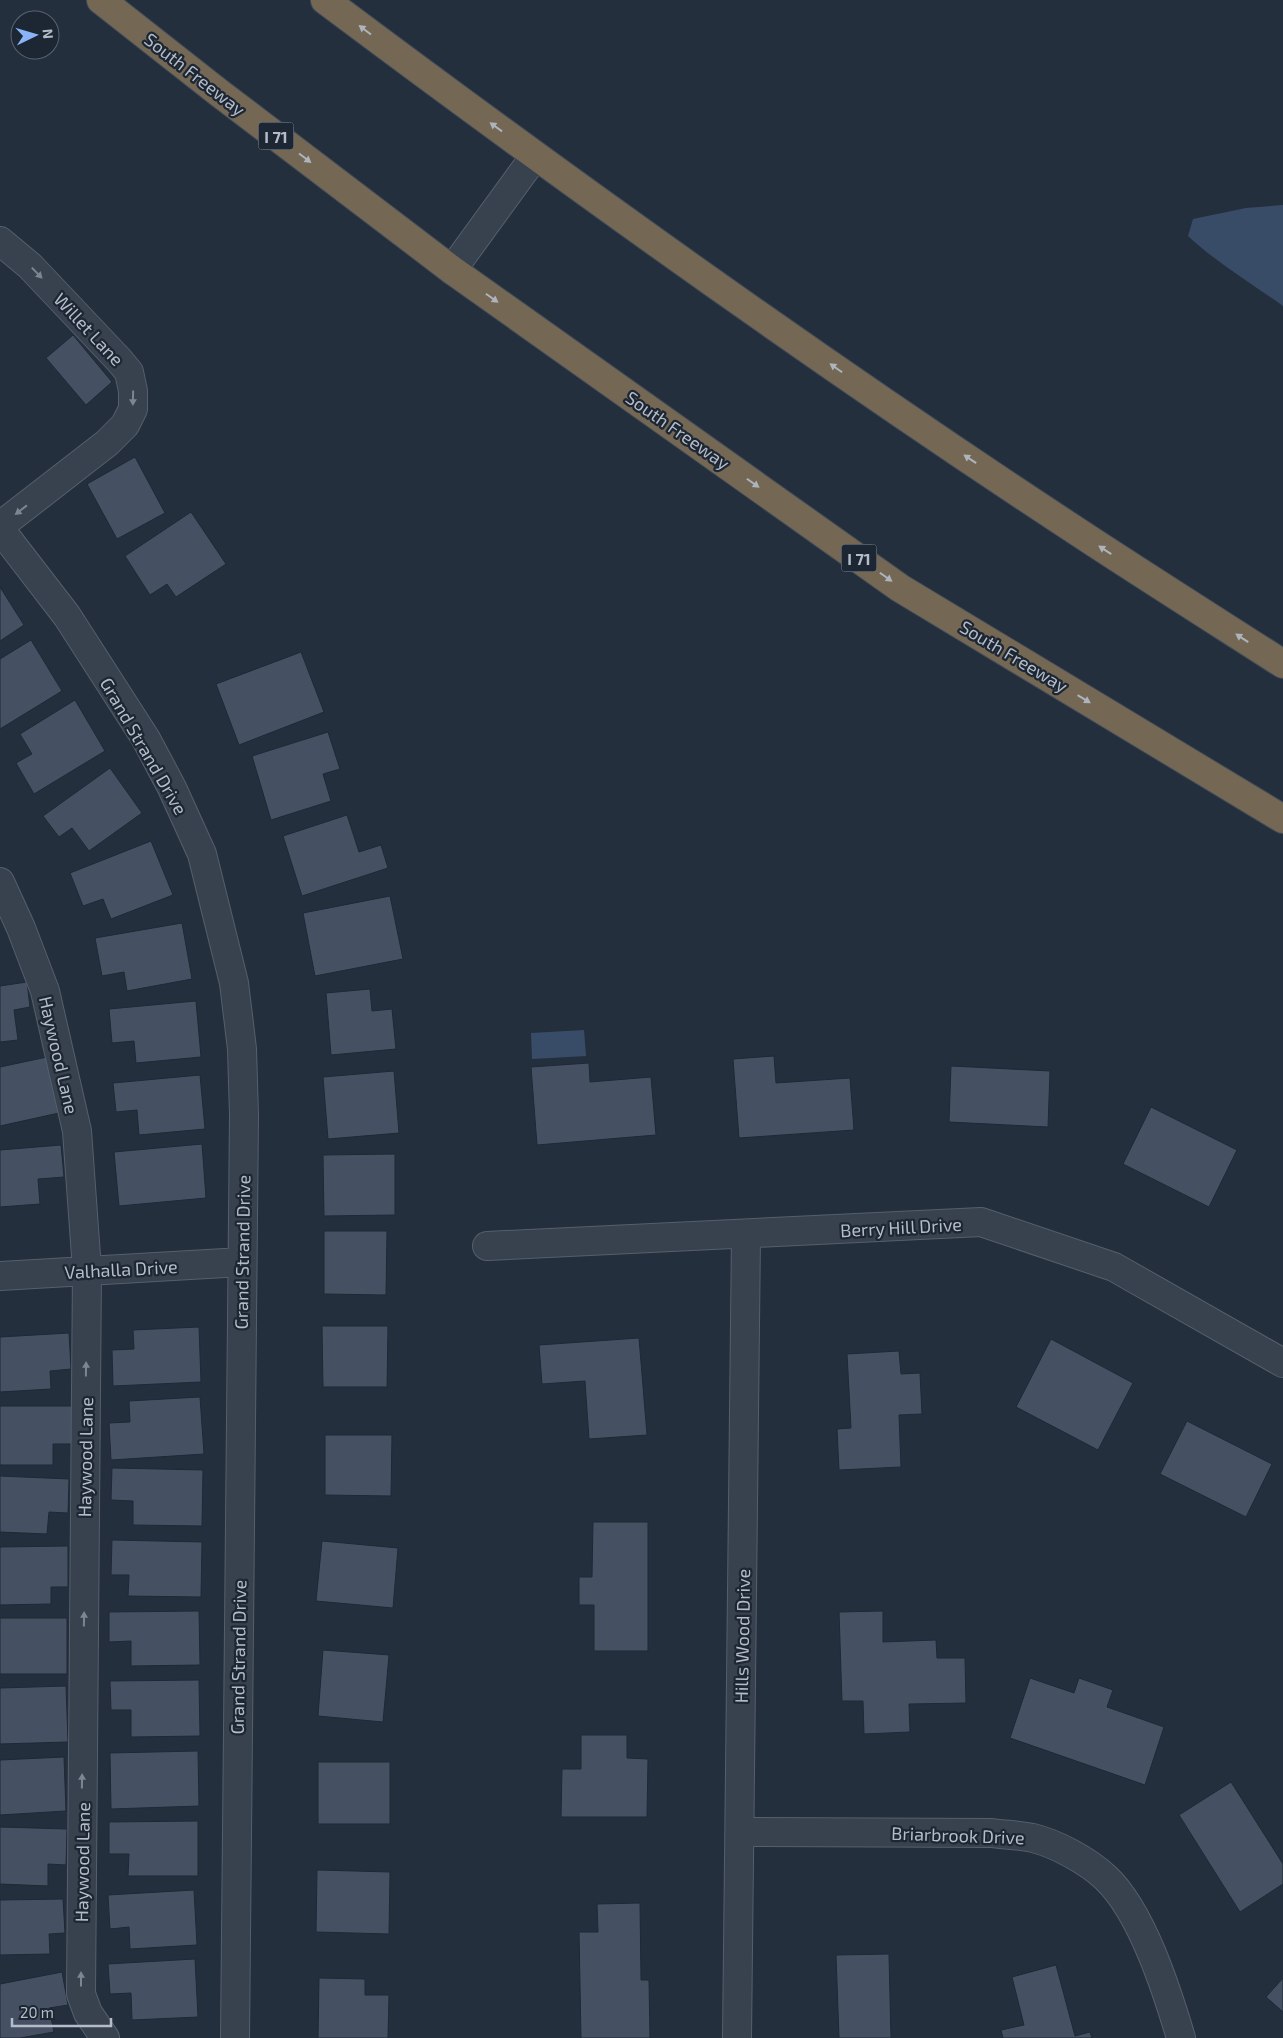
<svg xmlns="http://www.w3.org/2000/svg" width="1283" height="2038" font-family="'Exo 2',sans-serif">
  <rect width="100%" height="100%" fill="#242f3e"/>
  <path fill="#394c67" d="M 1283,205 L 1283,306 C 1251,283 1217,263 1188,236 L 1193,219 L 1246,208 Z
    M 584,1030 L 586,1056 L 532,1059 L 531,1033 Z"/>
  <path fill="#455162" stroke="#1f2835" d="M 73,335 L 112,382 L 86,405 L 46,358 Z
    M 135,457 L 165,513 L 117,539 L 87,484 Z
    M 191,512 L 226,564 L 176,597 L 167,584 L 150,595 L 125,556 Z
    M 0,587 L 24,625 L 0,641 Z
    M 31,640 L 62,691 L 0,729 L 0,659 Z
    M 301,652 L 324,712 L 239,745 L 216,684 Z
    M 75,700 L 105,751 L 34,794 L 16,763 L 32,754 L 20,734 Z
    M 328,732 L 340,769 L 323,774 L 331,801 L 271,820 L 252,756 Z
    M 110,768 L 142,813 L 89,851 L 72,828 L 59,837 L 43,816 Z
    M 347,815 L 359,852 L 381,845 L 388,868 L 302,896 L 283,836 Z
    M 151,841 L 173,895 L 111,919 L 103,899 L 83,906 L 70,873 Z
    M 390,896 L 403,959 L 315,976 L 303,913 Z
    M 182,923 L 192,979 L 127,991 L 124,972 L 102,976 L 95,938 Z
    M 27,982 L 30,1007 L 14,1010 L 18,1040 L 0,1042 L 0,986 Z
    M 370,989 L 372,1011 L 392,1009 L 396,1049 L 331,1055 L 326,993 Z
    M 196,1001 L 201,1057 L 136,1063 L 134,1041 L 112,1043 L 109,1009 Z
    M 774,1056 L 776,1083 L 850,1078 L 854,1130 L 739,1138 L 733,1059 Z
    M 47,1057 L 59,1113 L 0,1126 L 0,1067 Z
    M 589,1063 L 590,1082 L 651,1077 L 656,1135 L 537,1145 L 531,1067 Z
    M 951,1066 L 1050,1071 L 1048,1127 L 949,1122 Z
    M 394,1071 L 399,1133 L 328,1139 L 323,1077 Z
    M 200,1075 L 205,1129 L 139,1135 L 137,1110 L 116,1112 L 113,1083 Z
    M 1151,1107 L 1237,1150 L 1209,1207 L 1123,1164 Z
    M 202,1144 L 206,1198 L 119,1206 L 114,1152 Z
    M 61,1145 L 64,1177 L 38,1179 L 40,1204 L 0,1207 L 0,1150 Z
    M 395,1154 L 395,1215 L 324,1216 L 323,1155 Z
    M 324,1231 L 387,1231 L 386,1295 L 324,1294 Z
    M 322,1326 L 388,1326 L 387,1387 L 323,1387 Z
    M 199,1327 L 201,1382 L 113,1386 L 112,1350 L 134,1349 L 133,1330 Z
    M 69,1333 L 71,1369 L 50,1371 L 51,1389 L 0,1392 L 0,1337 Z
    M 639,1338 L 647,1435 L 589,1439 L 585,1381 L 542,1384 L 539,1345 Z
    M 1051,1339 L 1133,1383 L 1098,1450 L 1016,1407 Z
    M 899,1351 L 901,1374 L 920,1373 L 922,1414 L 899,1415 L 901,1467 L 839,1470 L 837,1429 L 851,1428 L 847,1354 Z
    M 200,1397 L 204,1454 L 111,1460 L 109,1423 L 130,1422 L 129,1401 Z
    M 0,1406 L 72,1406 L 72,1444 L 53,1444 L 53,1465 L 0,1465 Z
    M 1187,1421 L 1272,1464 L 1246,1517 L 1160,1474 Z
    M 325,1435 L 392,1435 L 391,1496 L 325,1495 Z
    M 112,1468 L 203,1470 L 202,1526 L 133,1525 L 133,1501 L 111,1500 Z
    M 0,1476 L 69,1479 L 68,1513 L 49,1512 L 47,1534 L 0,1532 Z
    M 593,1522 L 648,1522 L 648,1651 L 594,1651 L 594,1605 L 579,1605 L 579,1577 L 592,1577 Z
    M 112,1540 L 202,1542 L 201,1597 L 128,1596 L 129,1575 L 111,1575 Z
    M 322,1541 L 398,1548 L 393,1608 L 316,1601 Z
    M 68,1546 L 68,1587 L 51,1587 L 51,1604 L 0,1605 L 0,1547 Z
    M 199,1611 L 200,1665 L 131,1666 L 131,1641 L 109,1642 L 109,1612 Z
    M 883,1611 L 883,1642 L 936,1640 L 937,1658 L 965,1658 L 966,1703 L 909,1704 L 910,1732 L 864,1734 L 863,1701 L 842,1701 L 839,1612 Z
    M 0,1618 L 67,1618 L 67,1674 L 0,1674 Z
    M 323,1650 L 389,1655 L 383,1722 L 318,1716 Z
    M 1030,1678 L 1074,1693 L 1079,1678 L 1113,1690 L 1107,1707 L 1164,1727 L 1145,1785 L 1010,1738 Z
    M 199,1680 L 200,1736 L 131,1737 L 131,1710 L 111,1710 L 110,1681 Z
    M 66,1686 L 68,1742 L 0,1744 L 0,1688 Z
    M 581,1735 L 627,1735 L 627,1758 L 648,1759 L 647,1817 L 561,1817 L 562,1769 L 581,1769 Z
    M 198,1751 L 199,1806 L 111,1809 L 110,1753 Z
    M 64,1757 L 66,1811 L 0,1815 L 0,1760 Z
    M 318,1762 L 390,1762 L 390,1824 L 318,1824 Z
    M 1231,1782 L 1283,1864 L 1283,1884 L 1240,1912 L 1179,1815 Z
    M 198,1821 L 198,1876 L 128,1876 L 129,1854 L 109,1854 L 109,1822 Z
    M 0,1827 L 67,1829 L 66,1865 L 48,1864 L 48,1886 L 0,1884 Z
    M 317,1870 L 390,1872 L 389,1934 L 316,1932 Z
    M 194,1890 L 197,1945 L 130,1949 L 129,1927 L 110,1929 L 108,1895 Z
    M 63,1899 L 65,1933 L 49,1934 L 50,1954 L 0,1955 L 0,1900 Z
    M 640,1903 L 641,1980 L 649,1980 L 650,2038 L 581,2038 L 579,1932 L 598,1932 L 597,1904 Z
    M 889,1954 L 891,2038 L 839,2038 L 836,1955 Z
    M 195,1959 L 198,2017 L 132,2020 L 131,1993 L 110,1994 L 108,1964 Z
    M 1056,1965 L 1075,2036 L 1090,2032 L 1092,2038 L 1003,2038 L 1001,2030 L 1024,2025 L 1012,1977 Z
    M 62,1972 L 68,2005 L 49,2008 L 54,2032 L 20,2038 L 0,2038 L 0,1984 Z
    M 319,1978 L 365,1979 L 365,1995 L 389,1995 L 388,2038 L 318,2038 Z
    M 1283,1978 L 1283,2012 L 1266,1997 Z"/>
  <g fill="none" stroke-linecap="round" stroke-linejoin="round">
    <g stroke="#565f6c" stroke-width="30">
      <path id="minor" d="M 0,241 L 30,266 L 119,360 L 129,372 L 133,391 L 133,409 L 125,425 L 107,443 L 0,526
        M 452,270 L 535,156
        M 0,529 L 67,616 L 146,739 L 172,788 L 202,854 L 234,983 L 242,1049 L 244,1115 L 235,2038
        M 0,882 L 21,928 L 45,991 L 77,1131 L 87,1270 L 81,1994 L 88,2013 L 105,2038
        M 487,1246 L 981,1222 L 1114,1267 L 1283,1363
        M 0,1276 L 242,1262
        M 740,1832 L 992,1833 C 1005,1835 1020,1835 1033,1838 C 1057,1844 1088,1861 1106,1878 C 1142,1912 1167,1991 1181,2038
        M 737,2038 L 746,1235"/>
    </g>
    <g stroke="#434c59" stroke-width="30">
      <path id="highway" d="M 101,0 L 218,92 L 452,270 L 900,588 L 1283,819
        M 325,0 C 572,185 823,365 1081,534 C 1148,578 1216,621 1283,664"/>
    </g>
    <use href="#minor" stroke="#38414e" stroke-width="28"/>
    <use href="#highway" stroke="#746855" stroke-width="28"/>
  </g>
  <defs><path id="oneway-solid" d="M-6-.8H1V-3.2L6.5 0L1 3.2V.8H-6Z" transform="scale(1.25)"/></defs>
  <g fill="#aeb4bd">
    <use href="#oneway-solid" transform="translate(365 30) rotate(-143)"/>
    <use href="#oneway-solid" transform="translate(496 127) rotate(-144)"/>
    <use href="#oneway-solid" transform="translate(305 158) rotate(37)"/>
    <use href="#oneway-solid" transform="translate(492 298) rotate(35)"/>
    <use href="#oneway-solid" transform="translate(836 368) rotate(-145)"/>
    <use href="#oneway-solid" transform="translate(970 459) rotate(-146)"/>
    <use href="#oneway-solid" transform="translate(753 483) rotate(35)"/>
    <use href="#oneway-solid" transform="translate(1105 550) rotate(-147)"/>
    <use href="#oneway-solid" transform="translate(886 577) rotate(35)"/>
    <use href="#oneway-solid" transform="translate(1242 638) rotate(-147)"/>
    <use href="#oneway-solid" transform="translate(1084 699) rotate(31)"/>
  </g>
  <g fill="#7c8592">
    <use href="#oneway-solid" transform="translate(37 273) rotate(46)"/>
    <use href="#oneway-solid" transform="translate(133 398) rotate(91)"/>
    <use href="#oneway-solid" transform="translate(21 510) rotate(142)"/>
    <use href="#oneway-solid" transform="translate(86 1369) rotate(-89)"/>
    <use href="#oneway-solid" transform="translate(84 1619) rotate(-89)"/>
    <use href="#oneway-solid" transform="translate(82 1781) rotate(-89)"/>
    <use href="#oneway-solid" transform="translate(81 1979) rotate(-90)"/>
  </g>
  <g text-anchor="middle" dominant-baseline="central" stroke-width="4.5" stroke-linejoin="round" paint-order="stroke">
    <g fill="#1d2633" stroke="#878f9c" stroke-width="1">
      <rect x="258.5" y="122.5" width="35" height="27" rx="4"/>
      <rect x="841.5" y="544.5" width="35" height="27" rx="4"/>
    </g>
    <g font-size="16" font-weight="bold" fill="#b4bcc9">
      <text x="276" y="136">I 71</text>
      <text x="859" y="558">I 71</text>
    </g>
    <g font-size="18" fill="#b4bcc9" stroke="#1d2633">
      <text transform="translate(195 74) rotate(38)">South Freeway</text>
      <text transform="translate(89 329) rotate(47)">Willet Lane</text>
      <text transform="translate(678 430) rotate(35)">South Freeway</text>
      <text transform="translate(1014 656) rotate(31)">South Freeway</text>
      <text transform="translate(144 746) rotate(60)">Grand Strand Drive</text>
      <text transform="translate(59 1055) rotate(77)">Haywood Lane</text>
      <text transform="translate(901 1227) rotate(-3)">Berry Hill Drive</text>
      <text transform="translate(242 1252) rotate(-89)">Grand Strand Drive</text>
      <text transform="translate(121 1269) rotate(-3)">Valhalla Drive</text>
      <text transform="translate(85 1457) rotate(-89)">Haywood Lane</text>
      <text transform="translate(742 1636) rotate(-89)">Hills Wood Drive</text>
      <text transform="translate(238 1657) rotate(-89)">Grand Strand Drive</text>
      <text transform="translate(958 1835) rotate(2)">Briarbrook Drive</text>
      <text transform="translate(82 1862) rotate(-89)">Haywood Lane</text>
    </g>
  </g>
  <g transform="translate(35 35) rotate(85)"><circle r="24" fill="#1d2633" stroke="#59626f"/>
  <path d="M0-4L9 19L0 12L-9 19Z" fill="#8ab4f8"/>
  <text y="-8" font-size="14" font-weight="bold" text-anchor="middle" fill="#b4bcc9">N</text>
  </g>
  <path d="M12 2018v8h99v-8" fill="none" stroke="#b4bcc9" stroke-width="2.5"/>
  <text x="20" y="2018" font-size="15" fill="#b4bcc9" stroke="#1d2633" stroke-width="4" paint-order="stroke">20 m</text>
</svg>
